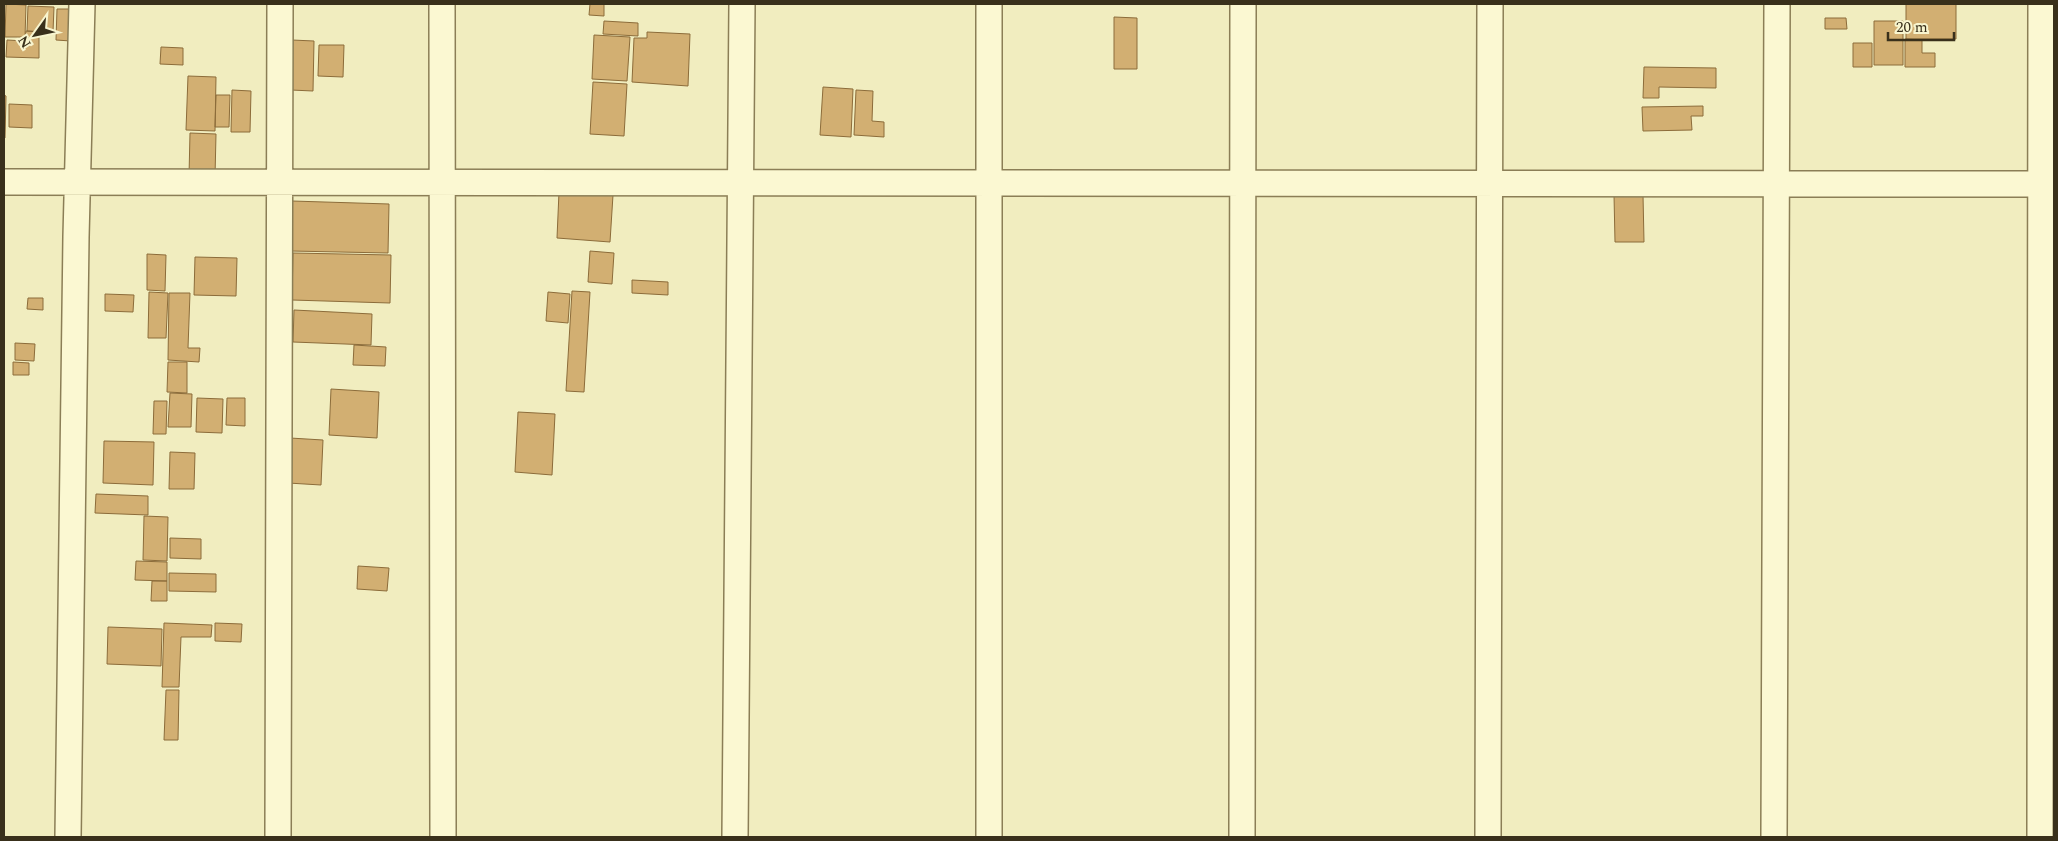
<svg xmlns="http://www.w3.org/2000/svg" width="2058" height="841" font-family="Spectral,serif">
  <rect width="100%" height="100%" fill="#f1edbf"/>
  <path fill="#d2af72" stroke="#8c6c3a" d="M 6,4 L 26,5 L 25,37 L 5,37 Z
    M 590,4 L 604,4 L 604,16 L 589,15 Z
    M 1906,4 L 1956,4 L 1956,39 L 1906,39 Z
    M 28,6 L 54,7 L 53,32 L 27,31 Z
    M 57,9 L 72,9 L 71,41 L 56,40 Z
    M 1114,17 L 1137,18 L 1137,69 L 1114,69 Z
    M 1825,18 L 1846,18 L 1847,29 L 1825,29 Z
    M 604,21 L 638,23 L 638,36 L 603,34 Z
    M 1874,21 L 1903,21 L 1903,65 L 1874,65 Z
    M 26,31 L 39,32 L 39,58 L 6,57 L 7,40 L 25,41 Z
    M 647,32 L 690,34 L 688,86 L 632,82 L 634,38 L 647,38 Z
    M 594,35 L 630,37 L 627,81 L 592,79 Z
    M 1905,39 L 1922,40 L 1922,53 L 1935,53 L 1935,67 L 1905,67 Z
    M 292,40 L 314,41 L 313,91 L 291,90 Z
    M 1853,43 L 1872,43 L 1872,67 L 1853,67 Z
    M 319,45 L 344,45 L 343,77 L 318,76 Z
    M 161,47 L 183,48 L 183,65 L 160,64 Z
    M 1644,67 L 1716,68 L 1716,88 L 1659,87 L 1659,98 L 1643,98 Z
    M 188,76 L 216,77 L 215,131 L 186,130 Z
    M 593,82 L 627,84 L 624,136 L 590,134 Z
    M 823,87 L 853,89 L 851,137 L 820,135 Z
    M 232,90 L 251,91 L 250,132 L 231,132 Z
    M 856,90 L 873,91 L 872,121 L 884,122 L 884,137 L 854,135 Z
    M 4,95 L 6,96 L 5,138 L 4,137 Z
    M 216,95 L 230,95 L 229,127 L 215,127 Z
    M 9,104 L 32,105 L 32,128 L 9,127 Z
    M 1703,106 L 1703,116 L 1691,116 L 1692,130 L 1643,131 L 1642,107 Z
    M 190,133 L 216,134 L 215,177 L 189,176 Z
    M 559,192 L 613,195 L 610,242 L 557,238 Z
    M 1614,195 L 1643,195 L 1644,242 L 1615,242 Z
    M 292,201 L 389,204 L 388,253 L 291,251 Z
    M 590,251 L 614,253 L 612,284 L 588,282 Z
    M 293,253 L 391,255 L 390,303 L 292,300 Z
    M 147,254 L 166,255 L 165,291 L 147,290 Z
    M 195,257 L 237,258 L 236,296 L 194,295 Z
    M 632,280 L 668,282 L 668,295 L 632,293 Z
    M 572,291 L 590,292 L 584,392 L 566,391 Z
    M 149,292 L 168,293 L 166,338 L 148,338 Z
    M 548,292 L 570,294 L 568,323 L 546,321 Z
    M 169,293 L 190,293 L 188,348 L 200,348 L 199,362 L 168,360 Z
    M 105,294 L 134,295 L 133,312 L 105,311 Z
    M 28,298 L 43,298 L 43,310 L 27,309 Z
    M 294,310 L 372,314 L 371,345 L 293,342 Z
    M 15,343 L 35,344 L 34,361 L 15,360 Z
    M 354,345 L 386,347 L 385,366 L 353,365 Z
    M 13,362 L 29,363 L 29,375 L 13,375 Z
    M 168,362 L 187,362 L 187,393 L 167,392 Z
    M 331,389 L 379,392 L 377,438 L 329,435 Z
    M 170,393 L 192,394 L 191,427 L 168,427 Z
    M 197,398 L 223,399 L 222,433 L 196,432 Z
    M 227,398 L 245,398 L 245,426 L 226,425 Z
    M 154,401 L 167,401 L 166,434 L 153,434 Z
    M 518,412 L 555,414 L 552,475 L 515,472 Z
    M 290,438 L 323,440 L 321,485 L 288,483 Z
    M 104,441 L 154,442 L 153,485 L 103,483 Z
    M 170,452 L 195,453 L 194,489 L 169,489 Z
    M 96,494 L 148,496 L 148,515 L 95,513 Z
    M 144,516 L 168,517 L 167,561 L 143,560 Z
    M 170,538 L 201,539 L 201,559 L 170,558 Z
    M 136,561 L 167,562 L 167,581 L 135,580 Z
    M 358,566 L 389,568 L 387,591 L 357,589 Z
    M 169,573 L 216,574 L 216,592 L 169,591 Z
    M 152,581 L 167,581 L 167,601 L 151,601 Z
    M 164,623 L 212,625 L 211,637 L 181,637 L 179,687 L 162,687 Z
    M 215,623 L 242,624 L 241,642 L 215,641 Z
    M 108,627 L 162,629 L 161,666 L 107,664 Z
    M 166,690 L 179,690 L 178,740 L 164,740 Z"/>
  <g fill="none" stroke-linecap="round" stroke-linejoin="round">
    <g stroke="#8b7e56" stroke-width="28">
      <path id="minor" d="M 442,4 L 443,837
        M 989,4 L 989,837
        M 4,182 L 2054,184
        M 68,837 L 76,237 L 82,4
        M 278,837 L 280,4
        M 735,837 L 742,4
        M 1242,837 L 1243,4
        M 1488,837 L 1490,4
        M 1774,837 L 1777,4
        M 2040,837 L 2041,4"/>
    </g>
    <use href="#minor" stroke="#fbf8d2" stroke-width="25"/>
  </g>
  <rect width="2058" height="841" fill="none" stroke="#39301b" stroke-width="10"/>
  <g transform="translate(35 35) rotate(237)" stroke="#f8f5cf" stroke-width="4" paint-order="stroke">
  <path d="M0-4L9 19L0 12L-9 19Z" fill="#39301b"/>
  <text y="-8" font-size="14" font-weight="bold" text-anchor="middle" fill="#39301b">N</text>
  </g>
  <path d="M1888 32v8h66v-8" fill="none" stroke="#39301b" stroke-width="2.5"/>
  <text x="1896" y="32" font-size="15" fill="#39301b" stroke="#f8f5cf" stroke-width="4" paint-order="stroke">20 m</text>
</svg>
